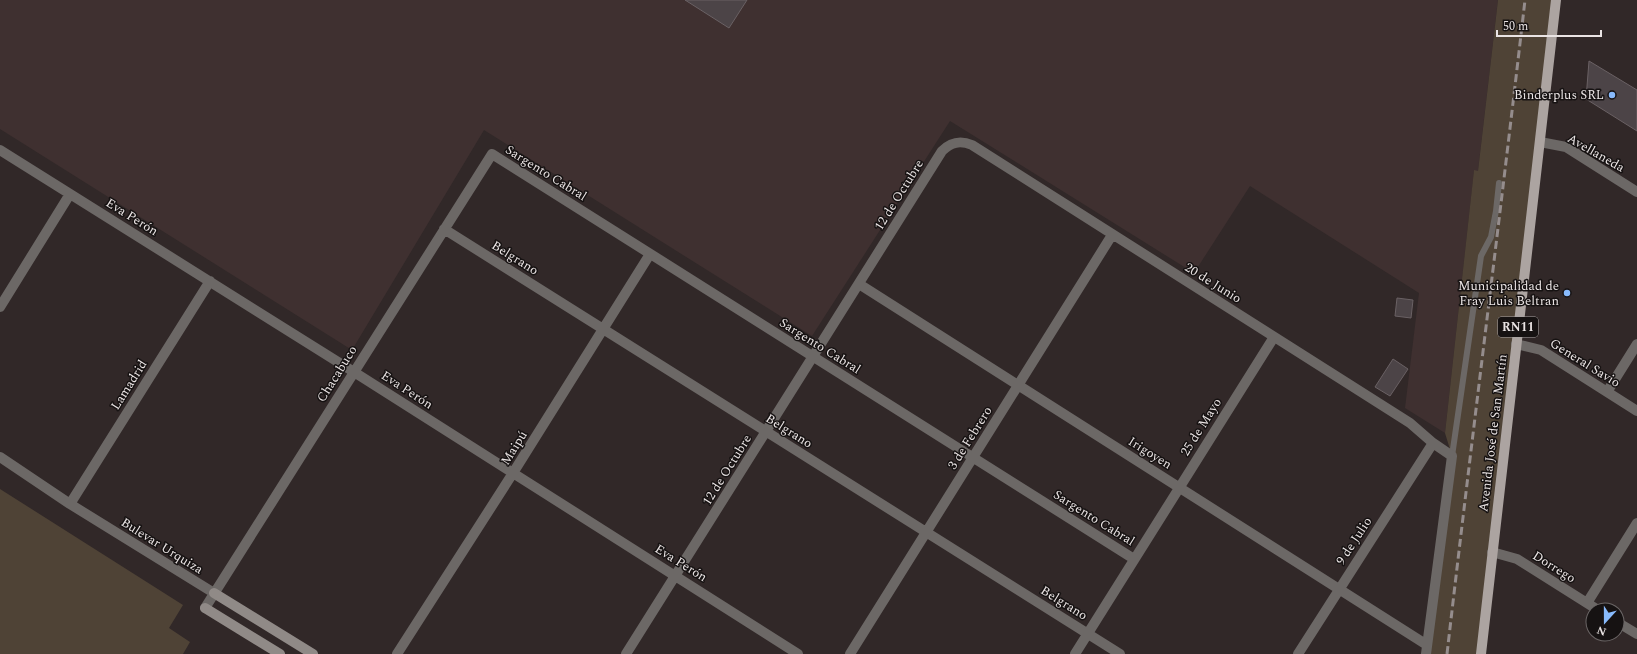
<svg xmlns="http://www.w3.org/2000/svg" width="1637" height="654" font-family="Spectral,serif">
  <rect width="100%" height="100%" fill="#312828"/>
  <path fill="#3f3030" d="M 0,0 L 1498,0 L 1478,171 L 1474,171 L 1445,433 L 1405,408 L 1419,293 L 1250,186 L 1194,273 L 950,121 L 812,336 L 484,130 L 352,350 L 0,129 Z"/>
  <path fill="#4f4336" d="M 1498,0 L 1556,0 L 1481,654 L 1426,654 L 1452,456 L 1445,433 L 1474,170 L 1478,171 Z
    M 0,489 L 183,605 L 169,628 L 190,642 L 183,654 L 0,654 Z"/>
  <path fill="#4c4447" stroke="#6a6164" d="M 685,0 L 747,0 L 729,28 Z
    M 1589,61 L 1637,90 L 1637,131 L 1586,99 Z
    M 1397,298 L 1413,300 L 1411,318 L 1395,316 Z
    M 1393,359 L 1408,369 L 1390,396 L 1375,387 Z"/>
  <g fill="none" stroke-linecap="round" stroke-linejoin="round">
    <path stroke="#6c6866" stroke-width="6" d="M 1452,456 L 1481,256 L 1491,237 L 1496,211 L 1499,183"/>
    <path stroke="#6c6866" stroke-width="10" d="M 1540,142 L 1566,147 L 1637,192
      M 0,150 L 354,372 L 798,654
      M 444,229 L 1120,654
      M 859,284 L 1427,645
      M 0,307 L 70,194
      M 1516,344 L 1541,350 L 1637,411
      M 1607,392 L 1637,344
      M 0,457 L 70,504 L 214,593
      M 70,504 L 210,281
      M 1492,552 L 1517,559 L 1598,610
      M 1587,603 L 1637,523
      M 205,608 L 492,154 L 1134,559
      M 1617,622 L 1637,634
      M 397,654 L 513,473 L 650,254
      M 626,654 L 942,151 C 951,142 960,140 972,145 L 1410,423 L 1433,443 L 1452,456 L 1426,654
      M 850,654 L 1112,235
      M 1075,654 L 1274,337
      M 1298,654 L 1433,443"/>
    <path stroke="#908a87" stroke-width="10" d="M 214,593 L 313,654
      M 205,608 L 280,654"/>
    <path stroke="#aca4a1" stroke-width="10" d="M 1481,654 L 1556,0"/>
    <path stroke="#958d8d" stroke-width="3" stroke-dasharray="8 4" stroke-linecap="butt" d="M 1447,654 C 1472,436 1500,218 1525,0"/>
  </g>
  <g fill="#88bafc" stroke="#161212" stroke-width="1.5">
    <circle cx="1612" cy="95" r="4"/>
    <circle cx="1567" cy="293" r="4"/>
  </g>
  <g text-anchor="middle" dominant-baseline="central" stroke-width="3" stroke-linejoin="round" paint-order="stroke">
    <rect fill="#161212" stroke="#aaa5a5" stroke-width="1" x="1498" y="317" width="40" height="20" rx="3"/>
    <g font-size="12" font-weight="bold" fill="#eae4e4">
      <text x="1518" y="327">RN11</text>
    </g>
    <g font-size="13" fill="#eae4e4" stroke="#161212" text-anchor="end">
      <text x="1604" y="95">Binderplus SRL</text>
      <text x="1559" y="286">Municipalidad de<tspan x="1559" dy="15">Fray Luis Beltran</tspan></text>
    </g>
    <g font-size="13" fill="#eae4e4" stroke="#161212">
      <text transform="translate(1596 153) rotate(30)">Avellaneda</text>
      <text transform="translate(546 173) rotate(32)">Sargento Cabral</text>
      <text transform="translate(899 195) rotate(-58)">12 de Octubre</text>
      <text transform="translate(132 217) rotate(32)">Eva Perón</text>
      <text transform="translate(515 258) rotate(32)">Belgrano</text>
      <text transform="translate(1213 283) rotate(32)">20 de Junio</text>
      <text transform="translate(820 346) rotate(32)">Sargento Cabral</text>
      <text transform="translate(1585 363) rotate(32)">General Savio</text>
      <text transform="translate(337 374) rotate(-58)">Chacabuco</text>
      <text transform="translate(129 385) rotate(-58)">Lamadrid</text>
      <text transform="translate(407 390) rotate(33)">Eva Perón</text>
      <text transform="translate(1201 427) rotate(-58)">25 de Mayo</text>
      <text transform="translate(789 431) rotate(32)">Belgrano</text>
      <text transform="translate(1493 433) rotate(-83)">Avenida José de San Martín</text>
      <text transform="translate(970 438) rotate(-58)">3 de Febrero</text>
      <text transform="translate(514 448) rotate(-58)">Maipú</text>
      <text transform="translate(1150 453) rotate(32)">Irigoyen</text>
      <text transform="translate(727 470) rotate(-58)">12 de Octubre</text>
      <text transform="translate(1094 518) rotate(32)">Sargento Cabral</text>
      <text transform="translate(1354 541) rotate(-57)">9 de Julio</text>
      <text transform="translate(162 546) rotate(32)">Bulevar Urquiza</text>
      <text transform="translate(681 563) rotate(32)">Eva Perón</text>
      <text transform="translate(1554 567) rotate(32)">Dorrego</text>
      <text transform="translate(1064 603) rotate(32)">Belgrano</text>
    </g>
  </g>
  <g transform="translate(1605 622) rotate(201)"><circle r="19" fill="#161212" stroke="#6b6666"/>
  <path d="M0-3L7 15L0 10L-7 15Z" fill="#88bafc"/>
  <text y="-6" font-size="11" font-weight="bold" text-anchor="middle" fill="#eae4e4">N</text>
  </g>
  <path d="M1497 30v6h104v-6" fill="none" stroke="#eae4e4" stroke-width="2"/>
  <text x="1503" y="30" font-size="12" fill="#eae4e4" stroke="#161212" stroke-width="3" paint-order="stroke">50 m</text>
</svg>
